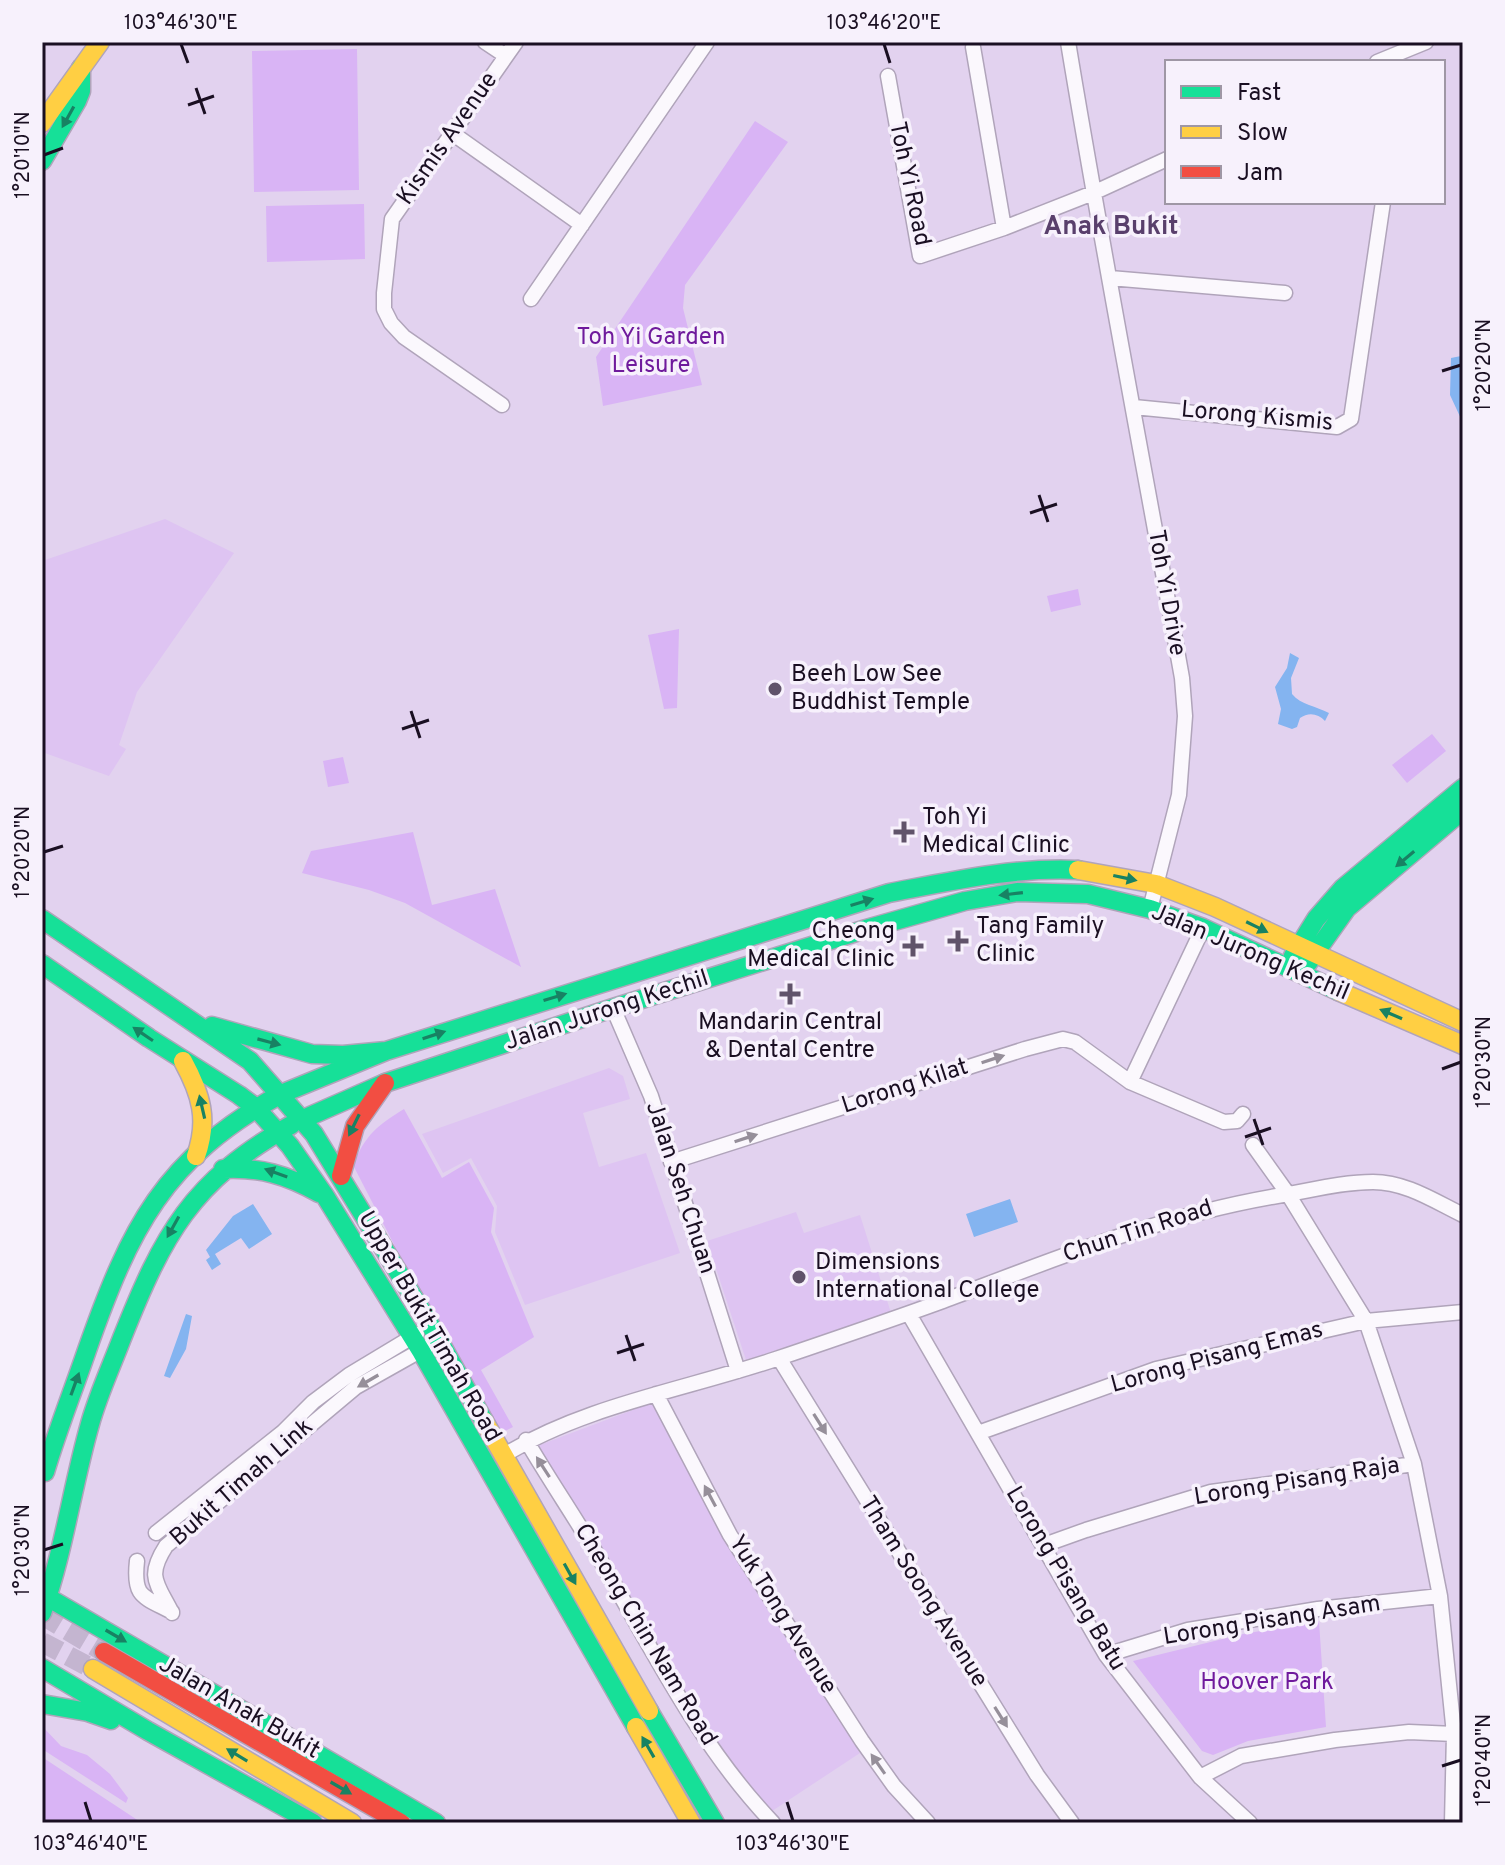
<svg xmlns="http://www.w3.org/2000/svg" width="1505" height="1865" font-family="Overpass,sans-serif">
  <rect width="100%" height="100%" fill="#e2d2ef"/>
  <path fill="#dec4f2" d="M 165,519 L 234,553 L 137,692 L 119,745 L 126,749 L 109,776 L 42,752 L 42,561 Z
    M 609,1068 L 623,1076 L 630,1099 L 583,1113 L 599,1167 L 646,1153 L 680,1253 L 525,1305 L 495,1232 L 497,1206 L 471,1158 L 443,1173 L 422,1134 Z
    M 796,1212 L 804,1233 L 860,1215 L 891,1313 L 746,1360 L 707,1241 Z
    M 662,1399 L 860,1753 L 766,1815 L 694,1717 L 537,1446 Z"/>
  <path fill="#d9b4f5" d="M 357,49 L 359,190 L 254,192 L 252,51 Z
    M 755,121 L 788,142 L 685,285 L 683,308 L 702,385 L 603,406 L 596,357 Z
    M 364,204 L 365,259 L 267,262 L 266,206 Z
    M 1078,589 L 1081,605 L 1051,612 L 1047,596 Z
    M 679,629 L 677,708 L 664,709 L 648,635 Z
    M 1432,734 L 1446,751 L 1407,783 L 1392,765 Z
    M 343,757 L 349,783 L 328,787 L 323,761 Z
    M 413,832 L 432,905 L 495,889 L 521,967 L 405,903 L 369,890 L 302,873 L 311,851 Z
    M 404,1109 L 442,1178 L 469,1162 L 494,1208 L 491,1232 L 534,1337 L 481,1370 L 513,1427 L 503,1432 L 485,1421 L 353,1165 C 366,1134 377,1126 404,1109 Z
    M 1319,1621 L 1326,1727 L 1248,1741 L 1213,1755 L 1202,1751 L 1133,1661 L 1243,1634 Z
    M 42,1726 L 61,1746 L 87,1755 L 110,1774 L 128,1798 L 126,1803 L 42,1749 Z
    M 42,1757 L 142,1823 L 42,1823 Z"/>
  <path fill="#84b4f0" d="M 1461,356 L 1463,363 L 1463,423 L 1450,395 L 1451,358 Z
    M 1290,653 L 1299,658 L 1291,678 L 1292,694 C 1301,705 1316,706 1329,713 L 1325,721 C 1318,713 1308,712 1300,718 L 1297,727 L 1292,729 L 1278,724 L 1281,709 L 1275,687 L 1287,668 Z
    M 1010,1199 L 1018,1222 L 974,1237 L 966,1214 Z
    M 253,1204 L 272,1234 L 249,1249 L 241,1238 L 215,1254 L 221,1264 L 212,1270 L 206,1260 L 210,1257 L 206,1250 L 233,1216 Z
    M 186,1314 L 192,1316 L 186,1349 L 170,1378 L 164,1376 Z"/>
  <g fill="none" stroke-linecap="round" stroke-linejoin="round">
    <path stroke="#c4b5d0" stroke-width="20" stroke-dasharray="20 10" stroke-linecap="butt" d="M 42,1615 L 104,1652
      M 42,1642 L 93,1669"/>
    <g stroke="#b0a4ba" stroke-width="17">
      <path id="street" d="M 485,42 L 506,56
        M 1068,42 C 1103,254 1144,466 1182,678 L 1185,716 L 1179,795 L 1150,909
        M 973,47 L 1004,228
        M 1377,62 L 1426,42
        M 888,76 L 920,256 L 1004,228 L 1093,193 L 1167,159
        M 452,133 L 582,225
        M 1110,278 L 1285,293
        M 531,299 L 707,42
        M 502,405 L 404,337 L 391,323 L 384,309 L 384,293 L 392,219 L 516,42
        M 1134,407 L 1337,427 L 1351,419 L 1383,202
        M 613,1008 L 651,1096 L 738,1371
        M 1130,1082 L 1203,928
        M 1253,1145 L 1288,1194 L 1366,1321 L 1414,1464 L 1440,1596 L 1454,1734 L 1452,1823
        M 671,1162 L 1025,1049 L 1063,1039 L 1075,1042 L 1130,1082 L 1224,1122 L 1237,1121 L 1243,1114
        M 909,1314 L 1106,1655 L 1200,1777 L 1250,1823
        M 779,1358 L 1037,1775 L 1072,1823
        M 656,1394 L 730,1535 L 862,1741 L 894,1786 L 928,1823
        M 978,1433 L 1156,1369 L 1366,1321 L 1463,1312
        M 526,1440 C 553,1486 583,1529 609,1575 C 658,1661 704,1751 773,1823
        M 503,1456 C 582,1406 688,1389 776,1359 C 832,1340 888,1321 943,1301 C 1055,1259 1159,1216 1277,1196 C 1309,1191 1341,1182 1373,1182 C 1406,1182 1434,1201 1463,1215
        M 156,1533 L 283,1432 L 313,1402 L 349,1375 L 417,1334
        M 1044,1545 L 1086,1530 L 1211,1492 L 1414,1464
        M 137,1561 C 133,1597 142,1596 172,1612
        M 172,1613 C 157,1583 146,1577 166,1546 L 356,1387 L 427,1347
        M 1106,1655 L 1188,1630 L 1318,1609 L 1440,1596
        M 1200,1777 L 1241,1756 L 1335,1740 L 1409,1732 L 1454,1734"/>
    </g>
    <g stroke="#b0a4ba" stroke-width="21">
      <path id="fast" d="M 42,161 L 77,101 L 81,91 L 81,68
        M 42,919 L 250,1061 L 314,1134 L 431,1326 L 484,1421
        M 1293,956 L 1316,919 L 1343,888 L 1463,788
        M 1308,963 L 1347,908 L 1463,810
        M 42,964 L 149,1038 L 239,1095 L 255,1107 L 290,1146 L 325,1196 L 421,1351 L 636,1727
        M 212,1026 L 312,1054 L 343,1055 L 386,1051
        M 281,1094 L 386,1051 L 889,893 C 952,881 1013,867 1078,870
        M 301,1120 L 385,1083 L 613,1008 L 866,929 L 965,901 L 1017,892 L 1088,894 L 1150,909 L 1203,928 L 1338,991
        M 223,1169 C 260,1167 287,1175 319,1193
        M 42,1470 L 49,1457
        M 45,1472 C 57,1431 73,1391 87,1350 C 130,1228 163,1159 281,1094
        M 42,1594 L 436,1823
        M 42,1613 C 64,1551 72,1487 90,1424 C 98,1395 111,1367 122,1338 C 163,1235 191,1181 291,1125
        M 42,1668 L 148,1731 L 313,1823
        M 42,1704 L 88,1712 L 111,1720
        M 649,1711 L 715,1823"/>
    </g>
    <g stroke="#b0a4ba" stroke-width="21">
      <path id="slow" d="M 42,123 L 100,42
        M 1078,870 L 1156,884 L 1215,907 L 1463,1022
        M 1338,991 L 1463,1045
        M 183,1061 C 201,1094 209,1120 196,1156
        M 484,1421 L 649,1711
        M 93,1669 L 352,1823
        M 636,1727 L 691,1823"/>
    </g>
    <g stroke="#b0a4ba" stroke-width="21">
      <path id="jam" d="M 341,1176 L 355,1126 L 385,1083
        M 104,1652 L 401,1823"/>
    </g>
    <use href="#street" stroke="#fbf8fd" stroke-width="14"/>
    <use href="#fast" stroke="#16e098" stroke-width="18"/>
    <use href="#slow" stroke="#ffcf43" stroke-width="18"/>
    <use href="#jam" stroke="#f24e42" stroke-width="18"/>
  </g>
  <defs><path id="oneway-solid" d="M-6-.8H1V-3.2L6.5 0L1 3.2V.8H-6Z" transform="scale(2)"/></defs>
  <g fill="#188263">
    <use href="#oneway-solid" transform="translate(68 117) rotate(119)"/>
    <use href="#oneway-solid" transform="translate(1405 859) rotate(140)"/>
    <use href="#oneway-solid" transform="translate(1125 878) rotate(12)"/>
    <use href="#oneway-solid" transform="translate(1011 894) rotate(173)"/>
    <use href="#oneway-solid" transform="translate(862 902) rotate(-17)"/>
    <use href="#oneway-solid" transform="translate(1257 927) rotate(26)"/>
    <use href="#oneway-solid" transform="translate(555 997) rotate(-17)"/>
    <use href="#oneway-solid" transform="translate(1391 1014) rotate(-157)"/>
    <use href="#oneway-solid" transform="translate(143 1034) rotate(-146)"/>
    <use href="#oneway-solid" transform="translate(434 1035) rotate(-18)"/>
    <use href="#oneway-solid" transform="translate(269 1042) rotate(15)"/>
    <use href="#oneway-solid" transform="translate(202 1107) rotate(-103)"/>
    <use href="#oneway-solid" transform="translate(354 1125) rotate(116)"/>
    <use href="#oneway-solid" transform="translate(276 1173) rotate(-160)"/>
    <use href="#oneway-solid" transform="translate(173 1227) rotate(119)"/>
    <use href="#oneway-solid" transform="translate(75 1384) rotate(-70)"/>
    <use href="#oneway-solid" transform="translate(570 1574) rotate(61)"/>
    <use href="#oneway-solid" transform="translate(116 1636) rotate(30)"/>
    <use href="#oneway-solid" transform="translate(648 1747) rotate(-120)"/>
    <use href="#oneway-solid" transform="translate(237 1755) rotate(-149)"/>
    <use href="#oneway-solid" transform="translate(341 1788) rotate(30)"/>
  </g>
  <g fill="#968f9a">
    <use href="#oneway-solid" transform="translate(993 1059) rotate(-18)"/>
    <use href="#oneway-solid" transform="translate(746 1138) rotate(-18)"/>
    <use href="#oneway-solid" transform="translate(368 1381) rotate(150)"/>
    <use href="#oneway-solid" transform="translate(820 1424) rotate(58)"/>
    <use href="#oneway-solid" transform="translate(543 1467) rotate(-123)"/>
    <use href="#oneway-solid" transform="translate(710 1496) rotate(-118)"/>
    <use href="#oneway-solid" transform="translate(1001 1717) rotate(58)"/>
    <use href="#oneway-solid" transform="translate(878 1764) rotate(-125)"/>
  </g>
  <path fill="none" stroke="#1a0f22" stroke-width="3" d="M 181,44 L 188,63M 884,44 L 890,63M 196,88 L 205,114M 188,105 L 214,96M 44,155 L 63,148M 1442,371 L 1461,365M 1039,495 L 1048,522M 1030,513 L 1057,504M 411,711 L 420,738M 402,729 L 429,720M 44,852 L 63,846M 1442,1069 L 1461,1062M 1254,1119 L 1263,1145M 1245,1137 L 1271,1128M 626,1335 L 635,1361M 617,1353 L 644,1344M 44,1550 L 63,1544M 1442,1766 L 1461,1760M 85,1802 L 91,1821M 787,1802 L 793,1821"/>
  <g fill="#60536a" stroke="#f7f1fc" stroke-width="3">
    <circle cx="775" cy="689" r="8"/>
    <path d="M900 820h8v8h8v8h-8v8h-8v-8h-8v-8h8z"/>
    <path d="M954 929h8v8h8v8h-8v8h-8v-8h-8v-8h8z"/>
    <path d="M909 934h8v8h8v8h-8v8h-8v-8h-8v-8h8z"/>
    <path d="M786 982h8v8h8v8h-8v8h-8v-8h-8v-8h8z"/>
    <circle cx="799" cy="1277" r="8"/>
  </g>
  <g text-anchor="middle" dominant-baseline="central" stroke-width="7" stroke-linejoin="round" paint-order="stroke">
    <g font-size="24" fill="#1a0f22" stroke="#f7f1fc">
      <text transform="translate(448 139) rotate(-55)">Kismis Avenue</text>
      <text transform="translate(909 184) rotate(78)">Toh Yi Road</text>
      <text transform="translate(1257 417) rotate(5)">Lorong Kismis</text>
      <text transform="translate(1166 593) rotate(80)">Toh Yi Drive</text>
      <text transform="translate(1250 953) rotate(23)">Jalan Jurong Kechil</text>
      <text transform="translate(607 1011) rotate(-18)">Jalan Jurong Kechil</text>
      <text transform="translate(905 1087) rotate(-18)">Lorong Kilat</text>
      <text transform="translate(680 1188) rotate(72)">Jalan Seh Chuan</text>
      <text transform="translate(1138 1232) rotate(-18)">Chun Tin Road</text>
      <text transform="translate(429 1327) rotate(60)">Upper Bukit Timah Road</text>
      <text transform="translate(1217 1358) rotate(-15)">Lorong Pisang Emas</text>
      <text transform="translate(1297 1482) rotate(-9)">Lorong Pisang Raja</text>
      <text transform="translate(242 1483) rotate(-41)">Bukit Timah Link</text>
      <text transform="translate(1065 1579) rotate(59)">Lorong Pisang Batu</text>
      <text transform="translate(923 1592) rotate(58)">Tham Soong Avenue</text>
      <text transform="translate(782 1615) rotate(58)">Yuk Tong Avenue</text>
      <text transform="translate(1272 1621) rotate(-9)">Lorong Pisang Asam</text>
      <text transform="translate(645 1635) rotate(59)">Cheong Chin Nam Road</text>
      <text transform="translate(239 1708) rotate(30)">Jalan Anak Bukit</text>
    </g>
    <g font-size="24" fill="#6f1a9c" stroke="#f7f1fc">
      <text x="651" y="338">Toh Yi Garden<tspan x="651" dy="28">Leisure</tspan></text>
      <text x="1267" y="1683">Hoover Park</text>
    </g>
    <g font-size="24" fill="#1a0f22" stroke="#f7f1fc" text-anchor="start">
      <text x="791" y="675">Beeh Low See<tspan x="791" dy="28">Buddhist Temple</tspan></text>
      <text x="922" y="818">Toh Yi<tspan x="922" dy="28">Medical Clinic</tspan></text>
      <text x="976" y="927">Tang Family<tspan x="976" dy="28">Clinic</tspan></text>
      <text x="895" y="932" text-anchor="end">Cheong<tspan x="895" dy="28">Medical Clinic</tspan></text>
      <text x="790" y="1023" text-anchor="middle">Mandarin Central<tspan x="790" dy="28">&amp; Dental Centre</tspan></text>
      <text x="815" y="1263">Dimensions<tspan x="815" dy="28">International College</tspan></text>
    </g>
    <g font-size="26" font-weight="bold" fill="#593f6c" stroke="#f7f1fc">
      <text x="1111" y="227">Anak Bukit</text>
    </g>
  </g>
  <rect width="1505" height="1865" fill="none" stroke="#f7f1fc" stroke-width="88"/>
  <rect x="1165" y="60" width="280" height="144" fill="#f7f1fc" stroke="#9f97a5" stroke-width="2"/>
  <rect x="1181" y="86" width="40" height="12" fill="#16e098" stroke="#9f97a5" stroke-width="2"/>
  <text x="1237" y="100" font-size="24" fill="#1a0f22">Fast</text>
  <rect x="1181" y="126" width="40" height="12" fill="#ffcf43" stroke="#9f97a5" stroke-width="2"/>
  <text x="1237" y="140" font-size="24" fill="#1a0f22">Slow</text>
  <rect x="1181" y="166" width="40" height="12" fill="#f24e42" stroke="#9f97a5" stroke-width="2"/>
  <text x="1237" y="180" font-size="24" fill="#1a0f22">Jam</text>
  <rect x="44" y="44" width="1417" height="1777" fill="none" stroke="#1a0f22" stroke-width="3"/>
  <g font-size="20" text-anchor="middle" fill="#1a0f22">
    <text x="181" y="29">103°46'30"E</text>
    <text x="884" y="29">103°46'20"E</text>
    <text transform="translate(22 155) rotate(-90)" y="7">1°20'10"N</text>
    <text transform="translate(1483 365) rotate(-90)" y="7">1°20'20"N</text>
    <text transform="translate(22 852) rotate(-90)" y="7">1°20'20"N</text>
    <text transform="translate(1483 1062) rotate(-90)" y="7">1°20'30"N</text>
    <text transform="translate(22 1550) rotate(-90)" y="7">1°20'30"N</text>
    <text transform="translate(1483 1760) rotate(-90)" y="7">1°20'40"N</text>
    <text x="91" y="1850">103°46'40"E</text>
    <text x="793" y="1850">103°46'30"E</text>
  </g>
</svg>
